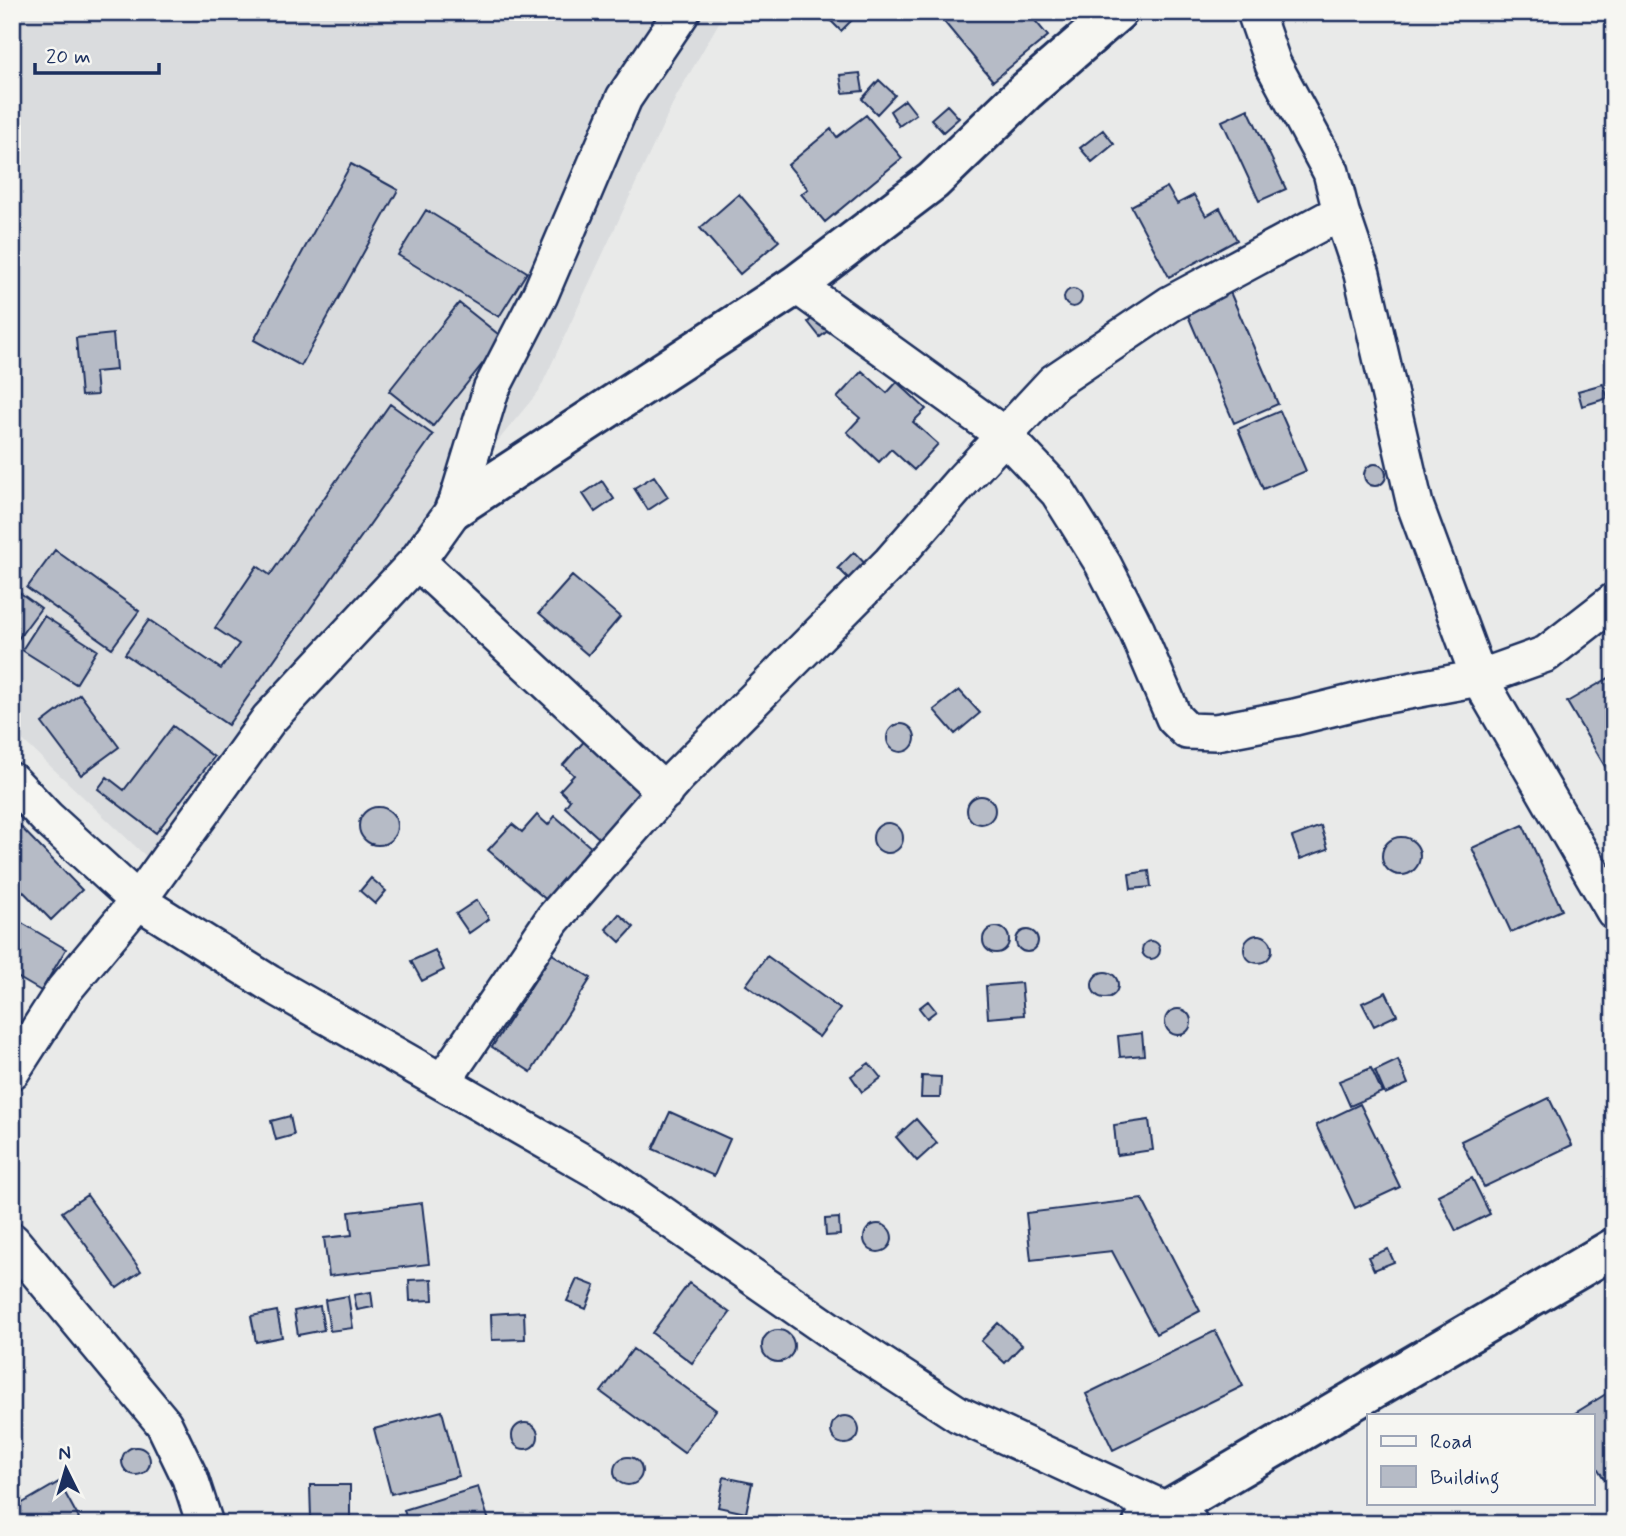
<svg xmlns="http://www.w3.org/2000/svg" width="1626" height="1536" font-family="Mynerve,sans-serif">
  <rect width="100%" height="100%" fill="#e9eae9"/>
  <filter id="ink" filterUnits="userSpaceOnUse"><feTurbulence type="fractalNoise" baseFrequency=".0143" numOctaves="2"/><feDisplacementMap in="SourceGraphic" scale="14" xChannelSelector="R" yChannelSelector="G"/><feConvolveMatrix kernelMatrix="1 2 1 2 8 2 1 2 1" color-interpolation-filters="sRGB"/></filter>
  <g filter="url(#ink)">
    <path fill="#dadcde" d="M 12,12 L 725,12 L 676,97 L 539,391 L 151,861 L 12,730 Z"/>
    <path fill="#b6bbc6" stroke="#1b2f5e" stroke-width="2" d="M 834,12 L 860,12 L 841,31 L 828,18 Z
      M 936,12 L 1028,12 L 1048,36 L 993,81 Z
      M 860,73 L 863,91 L 843,93 L 840,75 Z
      M 879,80 L 895,95 L 877,114 L 862,99 Z
      M 905,100 L 916,114 L 899,126 L 890,111 Z
      M 947,105 L 959,118 L 943,132 L 931,119 Z
      M 1248,109 L 1286,189 L 1259,201 L 1222,121 Z
      M 866,115 L 902,158 L 825,222 L 801,194 L 808,189 L 788,165 L 831,129 L 837,137 Z
      M 1103,130 L 1114,144 L 1092,162 L 1080,148 Z
      M 351,164 L 398,190 L 301,366 L 254,340 Z
      M 1167,187 L 1177,204 L 1194,195 L 1206,216 L 1220,208 L 1237,240 L 1169,277 L 1131,206 Z
      M 739,194 L 779,241 L 740,274 L 700,228 Z
      M 426,210 L 527,272 L 499,317 L 398,255 Z
      M1064 298a9 9 0 1 1 18 0a9 9 0 1 1-18 0Z
      M 1230,292 L 1278,404 L 1234,423 L 1186,311 Z
      M 459,303 L 503,338 L 433,426 L 389,391 Z
      M 821,311 L 834,326 L 820,337 L 808,322 Z
      M 113,334 L 116,370 L 95,372 L 97,395 L 81,396 L 76,338 Z
      M 862,371 L 887,393 L 897,382 L 926,409 L 913,422 L 938,444 L 914,470 L 891,449 L 879,462 L 847,432 L 860,418 L 837,398 Z
      M 1603,384 L 1608,398 L 1582,406 L 1578,391 Z
      M 390,404 L 433,435 L 228,725 L 125,654 L 149,620 L 221,669 L 239,644 L 215,628 L 257,566 L 270,575 Z
      M 1280,411 L 1306,471 L 1263,489 L 1238,429 Z
      M1364 475a11 11 0 1 1 22 0a11 11 0 1 1-22 0Z
      M 654,476 L 668,497 L 648,510 L 634,488 Z
      M 602,481 L 614,499 L 595,512 L 583,494 Z
      M 55,550 L 139,611 L 112,648 L 27,588 Z
      M 854,552 L 871,570 L 856,586 L 838,568 Z
      M 572,576 L 620,617 L 588,655 L 539,613 Z
      M 12,587 L 41,608 L 12,647 Z
      M 44,616 L 97,650 L 76,684 L 22,650 Z
      M 1614,675 L 1614,773 L 1610,775 L 1567,702 Z
      M 959,690 L 980,713 L 955,734 L 934,710 Z
      M 80,694 L 119,747 L 81,775 L 42,723 Z
      M887 738a14 14 0 1 1 28 0a14 14 0 1 1-28 0Z
      M 173,726 L 214,757 L 156,833 L 98,789 L 107,777 L 124,790 Z
      M 587,738 L 647,791 L 602,841 L 565,807 L 570,800 L 560,790 L 574,775 L 563,765 Z
      M967 810a14 14 0 1 1 28 0a14 14 0 1 1-28 0Z
      M359 826a19 19 0 1 1 38 0a19 19 0 1 1-38 0Z
      M 537,815 L 548,825 L 555,816 L 594,850 L 549,902 L 488,850 L 512,824 L 522,832 Z
      M 12,818 L 82,890 L 51,920 L 12,880 Z
      M873 838a15 15 0 1 1 30 0a15 15 0 1 1-30 0Z
      M 1523,825 L 1562,910 L 1511,932 L 1472,848 Z
      M 1321,826 L 1328,849 L 1300,859 L 1292,837 Z
      M1382 856a19 19 0 1 1 38 0a19 19 0 1 1-38 0Z
      M 1149,871 L 1151,887 L 1131,889 L 1129,874 Z
      M 371,878 L 386,891 L 375,904 L 360,891 Z
      M 477,900 L 489,919 L 469,933 L 456,914 Z
      M 619,914 L 634,927 L 620,942 L 606,929 Z
      M 12,917 L 66,949 L 41,991 L 12,974 Z
      M983 940a13 13 0 1 1 26 0a13 13 0 1 1-26 0Z
      M1016 941a11 11 0 1 1 22 0a11 11 0 1 1-22 0Z
      M1244 949a14 14 0 1 1 28 0a14 14 0 1 1-28 0Z
      M1142 950a9 9 0 1 1 18 0a9 9 0 1 1-18 0Z
      M 435,950 L 444,970 L 422,981 L 411,961 Z
      M 552,954 L 591,978 L 531,1072 L 492,1047 Z
      M 767,956 L 840,1009 L 819,1037 L 746,985 Z
      M1092 985a13 13 0 1 1 26 0a13 13 0 1 1-26 0Z
      M 1021,983 L 1024,1015 L 988,1018 L 986,986 Z
      M 1386,992 L 1397,1015 L 1374,1026 L 1362,1003 Z
      M 928,1001 L 936,1011 L 927,1018 L 919,1008 Z
      M1165 1022a13 13 0 1 1 26 0a13 13 0 1 1-26 0Z
      M 1142,1033 L 1144,1055 L 1120,1057 L 1118,1036 Z
      M 1398,1060 L 1408,1084 L 1385,1094 L 1375,1071 Z
      M 869,1063 L 881,1078 L 862,1092 L 851,1076 Z
      M 1371,1068 L 1382,1092 L 1350,1106 L 1339,1081 Z
      M 922,1076 L 941,1077 L 940,1098 L 921,1098 Z
      M 1549,1098 L 1572,1145 L 1484,1187 L 1461,1141 Z
      M 1360,1104 L 1400,1187 L 1355,1208 L 1316,1125 Z
      M 670,1112 L 730,1139 L 714,1176 L 653,1149 Z
      M 290,1116 L 294,1135 L 276,1140 L 271,1121 Z
      M 916,1119 L 937,1143 L 917,1161 L 896,1137 Z
      M 1149,1120 L 1153,1150 L 1117,1155 L 1114,1125 Z
      M 1472,1178 L 1490,1214 L 1456,1231 L 1438,1195 Z
      M 87,1195 L 141,1271 L 117,1288 L 62,1212 Z
      M 1142,1199 L 1200,1311 L 1156,1334 L 1112,1251 L 1031,1260 L 1026,1213 Z
      M 422,1203 L 429,1264 L 329,1276 L 324,1238 L 352,1235 L 349,1212 Z
      M 839,1218 L 840,1235 L 826,1236 L 825,1219 Z
      M864 1238a14 14 0 1 1 28 0a14 14 0 1 1-28 0Z
      M 1388,1249 L 1394,1262 L 1374,1270 L 1368,1257 Z
      M 432,1279 L 433,1300 L 410,1301 L 409,1280 Z
      M 577,1279 L 595,1286 L 586,1309 L 567,1301 Z
      M 689,1283 L 730,1313 L 692,1363 L 652,1333 Z
      M 371,1292 L 373,1307 L 357,1310 L 354,1295 Z
      M 348,1296 L 353,1328 L 330,1331 L 325,1300 Z
      M 320,1306 L 324,1330 L 298,1335 L 294,1311 Z
      M 277,1311 L 282,1337 L 256,1342 L 251,1316 Z
      M 524,1312 L 525,1339 L 492,1340 L 491,1314 Z
      M 998,1323 L 1022,1345 L 1005,1363 L 981,1341 Z
      M762 1346a16 16 0 1 1 32 0a16 16 0 1 1-32 0Z
      M 1215,1331 L 1243,1386 L 1113,1450 L 1086,1394 Z
      M 633,1349 L 716,1410 L 684,1453 L 601,1392 Z
      M 1614,1389 L 1614,1478 L 1606,1482 L 1593,1461 L 1593,1415 L 1572,1415 Z
      M 442,1411 L 459,1476 L 391,1494 L 374,1429 Z
      M831 1430a14 14 0 1 1 28 0a14 14 0 1 1-28 0Z
      M512 1436a13 13 0 1 1 26 0a13 13 0 1 1-26 0Z
      M122 1461a14 14 0 1 1 28 0a14 14 0 1 1-28 0Z
      M614 1471a14 14 0 1 1 28 0a14 14 0 1 1-28 0Z
      M 724,1477 L 752,1483 L 746,1513 L 718,1507 Z
      M 59,1482 L 82,1524 L 23,1524 L 14,1508 Z
      M 310,1485 L 350,1485 L 350,1517 L 311,1518 Z
      M 478,1487 L 490,1524 L 408,1524 L 404,1510 Z"/>
    <g fill="none" stroke-linecap="round" stroke-linejoin="round">
      <g stroke="#1b2f5e" stroke-width="40">
        <path id="street" d="M 1255,12 L 1273,64 L 1331,172 L 1341,212 L 1362,274 L 1415,505 L 1479,678 L 1614,911
          M 796,285 L 1004,435 L 1058,492 L 1103,564 L 1137,631 L 1174,718 L 1187,731 L 1216,732 L 1295,717 L 1376,697 L 1479,678 L 1546,654 L 1614,601
          M 417,561 L 665,792
          M 12,781 L 47,818 L 138,901 L 269,983 L 607,1176 L 841,1338 L 958,1414 L 1166,1510 L 1190,1524
          M 12,1071 L 64,990 L 138,901 L 269,719 L 417,561 L 455,508 L 491,390 L 540,295 L 624,98 L 682,12
          M 443,1081 L 553,919 L 677,777 L 891,562 L 961,482 L 1054,382 L 1170,304 L 1341,212
          M 12,1241 L 164,1424 L 190,1478 L 205,1524"/>
      </g>
      <g stroke="#1b2f5e" stroke-width="44">
        <path id="secondary" d="M 455,508 L 796,285 L 933,181 L 1025,92 L 1117,12
          M 1143,1524 L 1614,1248"/>
      </g>
      <use href="#street" stroke="#f6f6f2" stroke-width="35"/>
      <use href="#secondary" stroke="#f6f6f2" stroke-width="38"/>
    </g>
  </g>
  <rect width="1626" height="1536" fill="none" stroke="#f6f6f2" stroke-width="42"/>
  <rect x="21" y="21" width="1584" height="1494" fill="none" stroke="#1b2f5e" stroke-width="2.5" filter="url(#ink)"/>
  <rect x="1367" y="1414" width="228" height="91" fill="#f6f6f2" stroke="#9ea6b7" stroke-width="2"/>
  <rect x="1381" y="1436" width="35" height="10" fill="#f6f6f2" stroke="#9ea6b7" stroke-width="2"/>
  <text x="1430" y="1448" font-size="21" fill="#1b2f5e">Road</text>
  <rect x="1381" y="1466" width="35" height="21" fill="#b6bbc6" stroke="#9ea6b7" stroke-width="2"/>
  <text x="1430" y="1484" font-size="21" fill="#1b2f5e">Building</text>
  <g transform="translate(66 1469) rotate(355)" stroke="#f6f6f2" stroke-width="5" paint-order="stroke">
  <path d="M0-5L12 26L0 18L-12 26Z" fill="#1b2f5e"/>
  <text y="-10" font-size="19" font-weight="bold" text-anchor="middle" fill="#1b2f5e">N</text>
  </g>
  <path d="M35 63v10h124v-10" fill="none" stroke="#1b2f5e" stroke-width="3.5"/>
  <text x="46" y="63" font-size="21" fill="#1b2f5e" stroke="#f6f6f2" stroke-width="5" paint-order="stroke">20 m</text>
</svg>
